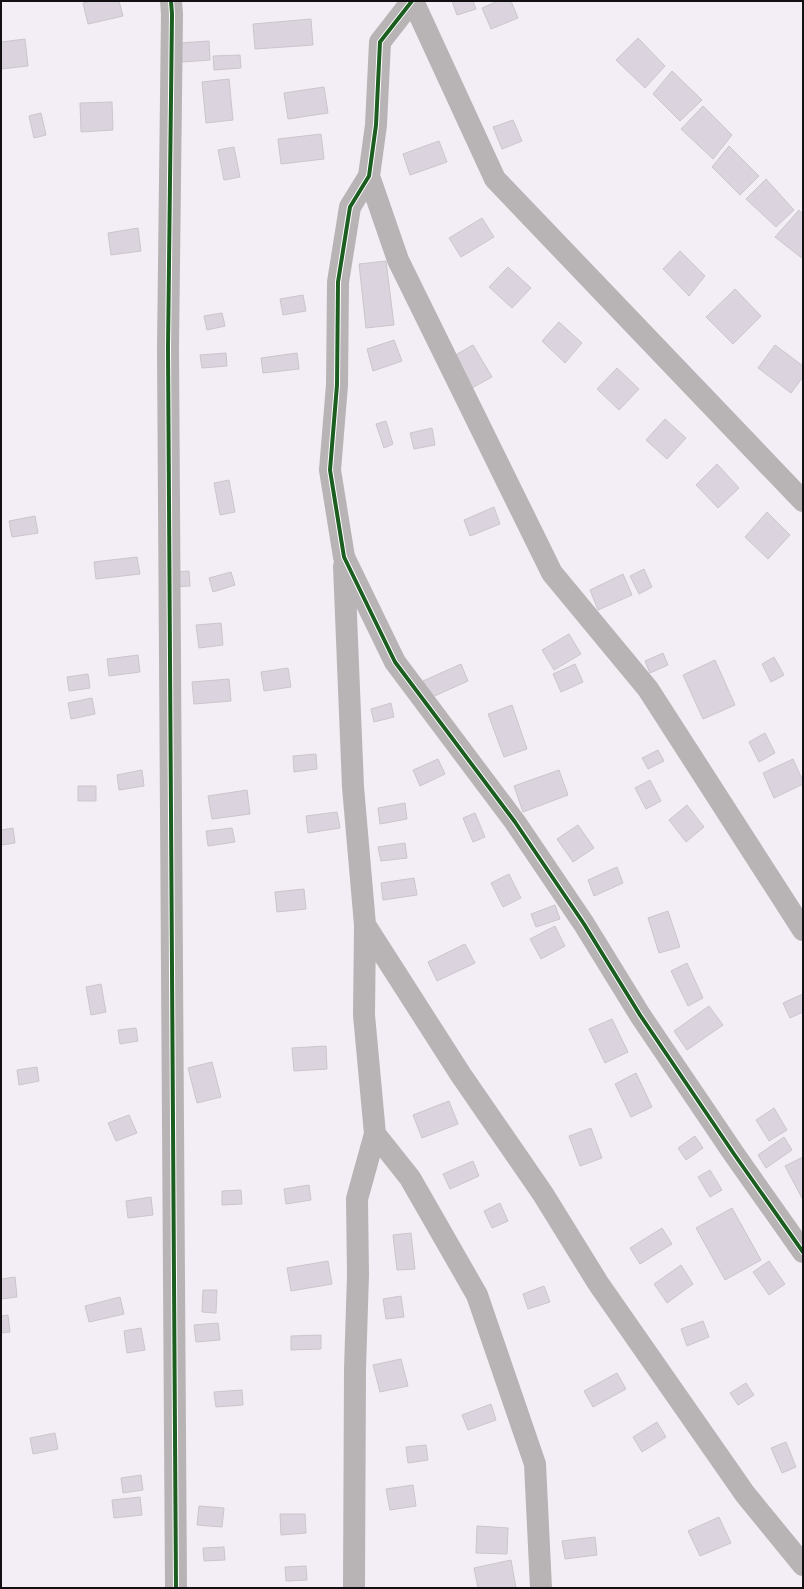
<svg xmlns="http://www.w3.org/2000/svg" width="804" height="1589" font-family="Jost,sans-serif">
  <rect width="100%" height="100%" fill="#f3eef5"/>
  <path fill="#dbd4de" stroke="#cac6cb" d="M 92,1 L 119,1 L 123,16 L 88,24 L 83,3 Z
    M 452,1 L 473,1 L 476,9 L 457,15 Z
    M 498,1 L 511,1 L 518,18 L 491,29 L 482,8 Z
    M 311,19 L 313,45 L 255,49 L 253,24 Z
    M 638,38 L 665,66 L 645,88 L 616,60 Z
    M 25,39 L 28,66 L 1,69 L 1,42 Z
    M 209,41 L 210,60 L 182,62 L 181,43 Z
    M 240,55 L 241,68 L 214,70 L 213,56 Z
    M 672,71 L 702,100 L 680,121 L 653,94 Z
    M 229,79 L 233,120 L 206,123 L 202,82 Z
    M 324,87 L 328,113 L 288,119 L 284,93 Z
    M 112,102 L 113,130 L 81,132 L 80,103 Z
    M 703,106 L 732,135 L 713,159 L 681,129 Z
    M 41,113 L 46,135 L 34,138 L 29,116 Z
    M 513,120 L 522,141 L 502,149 L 493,127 Z
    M 321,134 L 324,159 L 281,164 L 278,139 Z
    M 439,141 L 447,162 L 410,175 L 403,154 Z
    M 729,146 L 759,176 L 740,195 L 712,167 Z
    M 234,147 L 240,177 L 224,180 L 218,150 Z
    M 766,179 L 794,210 L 776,227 L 746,199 Z
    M 799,210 L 803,214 L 803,259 L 775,237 Z
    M 482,218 L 494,237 L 461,257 L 449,238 Z
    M 138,228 L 141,251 L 111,255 L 108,233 Z
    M 680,251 L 705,276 L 689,296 L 663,269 Z
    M 386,261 L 394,325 L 366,328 L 359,264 Z
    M 508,267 L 531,288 L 512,308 L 489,287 Z
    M 735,289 L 761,316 L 733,344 L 706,317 Z
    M 303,295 L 306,311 L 283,315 L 280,299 Z
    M 222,313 L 225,326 L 207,330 L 204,316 Z
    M 559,322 L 582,343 L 565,363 L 542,341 Z
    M 394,340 L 402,361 L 373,371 L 367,349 Z
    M 473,345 L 492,377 L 470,389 L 452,357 Z
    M 775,345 L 803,366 L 803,377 L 791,393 L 758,368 Z
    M 226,353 L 227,366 L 202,368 L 200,355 Z
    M 297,353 L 299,369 L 263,373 L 261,358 Z
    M 617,368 L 639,389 L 619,410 L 597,389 Z
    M 665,419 L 686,438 L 667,459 L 646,440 Z
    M 386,421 L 393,444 L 384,448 L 376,424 Z
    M 432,428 L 435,445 L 414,449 L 410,433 Z
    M 717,464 L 739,488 L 718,508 L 696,485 Z
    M 229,480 L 235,512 L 220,515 L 214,483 Z
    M 494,507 L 500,524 L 470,536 L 464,520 Z
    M 767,512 L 790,535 L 768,559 L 745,537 Z
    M 35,516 L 38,533 L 12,537 L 9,521 Z
    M 137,557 L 140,574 L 96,579 L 94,562 Z
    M 644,569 L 652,587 L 639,594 L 630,576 Z
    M 189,571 L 190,586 L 172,587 L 171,572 Z
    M 231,572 L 235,585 L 213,592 L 209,578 Z
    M 623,574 L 632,595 L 598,610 L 590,590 Z
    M 221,623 L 223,645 L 199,648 L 196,625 Z
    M 569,634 L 581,654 L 554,670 L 542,650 Z
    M 663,653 L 668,665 L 650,673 L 645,661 Z
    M 138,655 L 140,672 L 109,676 L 107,659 Z
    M 774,657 L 784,675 L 771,682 L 762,664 Z
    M 715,660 L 735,705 L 703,719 L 683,675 Z
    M 461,664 L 468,681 L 430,698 L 423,681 Z
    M 575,664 L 583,682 L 561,692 L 553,674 Z
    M 288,668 L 291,687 L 264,691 L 261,672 Z
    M 88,674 L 90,688 L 69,691 L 67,677 Z
    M 229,679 L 231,701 L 194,704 L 192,682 Z
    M 92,698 L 95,714 L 71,719 L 68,703 Z
    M 391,703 L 394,717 L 374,722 L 371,709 Z
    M 512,705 L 527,749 L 504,757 L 488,714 Z
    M 765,733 L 775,753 L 759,762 L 749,742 Z
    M 658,750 L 664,761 L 648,769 L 642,758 Z
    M 316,754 L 317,769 L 294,772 L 293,756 Z
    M 438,759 L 445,774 L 420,786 L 413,770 Z
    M 793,759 L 803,781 L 803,784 L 774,798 L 763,773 Z
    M 142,770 L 144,786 L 119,790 L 117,775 Z
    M 559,770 L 568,795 L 523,812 L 514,786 Z
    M 650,780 L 661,801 L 646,809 L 635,788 Z
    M 78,786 L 96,786 L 96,801 L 78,801 Z
    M 247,790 L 250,814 L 212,819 L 208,796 Z
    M 405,803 L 407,819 L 380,824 L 378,808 Z
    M 687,805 L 704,827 L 686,842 L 669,820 Z
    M 337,812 L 340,828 L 308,833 L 306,816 Z
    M 475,813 L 485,837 L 473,842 L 463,818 Z
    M 578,825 L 594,848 L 573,862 L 557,839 Z
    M 13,828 L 15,843 L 1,845 L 1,830 Z
    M 232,828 L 235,842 L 208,846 L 206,831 Z
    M 405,843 L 407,858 L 381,861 L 378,847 Z
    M 617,867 L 623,883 L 594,896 L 588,880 Z
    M 509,874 L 521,898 L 503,907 L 491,883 Z
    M 414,878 L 417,895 L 383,900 L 381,883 Z
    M 304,889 L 306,909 L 277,912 L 275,892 Z
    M 555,905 L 560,919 L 536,927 L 531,914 Z
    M 668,911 L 680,947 L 659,953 L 648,918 Z
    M 555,926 L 565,946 L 541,959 L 530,939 Z
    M 465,944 L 475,963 L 437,981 L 428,962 Z
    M 687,963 L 703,998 L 688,1006 L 671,971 Z
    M 101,984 L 106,1012 L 91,1015 L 86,987 Z
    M 803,994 L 803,1012 L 790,1018 L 783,1003 Z
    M 709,1006 L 723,1025 L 687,1050 L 674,1031 Z
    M 612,1019 L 628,1052 L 605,1063 L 589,1029 Z
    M 136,1028 L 138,1041 L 120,1044 L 118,1030 Z
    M 326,1046 L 327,1069 L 294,1071 L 292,1048 Z
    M 212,1062 L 221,1097 L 197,1103 L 188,1068 Z
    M 37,1067 L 39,1081 L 19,1085 L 17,1070 Z
    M 636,1073 L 652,1107 L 631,1117 L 615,1084 Z
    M 449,1101 L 458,1124 L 422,1138 L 413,1115 Z
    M 774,1108 L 787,1130 L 769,1141 L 756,1120 Z
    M 129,1115 L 137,1133 L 116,1141 L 108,1123 Z
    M 591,1128 L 602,1158 L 580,1166 L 569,1136 Z
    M 695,1136 L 703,1148 L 686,1160 L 678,1148 Z
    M 784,1137 L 792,1150 L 766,1168 L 758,1155 Z
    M 803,1157 L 803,1200 L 785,1166 Z
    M 473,1161 L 479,1176 L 450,1189 L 443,1174 Z
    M 710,1170 L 722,1190 L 710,1197 L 698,1177 Z
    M 309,1185 L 311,1200 L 286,1204 L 284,1189 Z
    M 241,1190 L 242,1204 L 222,1205 L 222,1191 Z
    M 151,1197 L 153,1215 L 128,1218 L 126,1201 Z
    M 500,1203 L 508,1221 L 492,1228 L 484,1211 Z
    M 732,1208 L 761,1260 L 725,1280 L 696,1228 Z
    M 662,1228 L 672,1244 L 640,1264 L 630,1248 Z
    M 411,1233 L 415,1269 L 397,1270 L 393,1235 Z
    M 328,1261 L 332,1284 L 291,1291 L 287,1268 Z
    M 769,1261 L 785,1284 L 769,1295 L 753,1272 Z
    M 681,1265 L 693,1284 L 667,1303 L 654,1284 Z
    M 15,1277 L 17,1297 L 1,1299 L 1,1279 Z
    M 544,1286 L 550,1302 L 528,1309 L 523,1294 Z
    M 203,1290 L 217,1290 L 216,1313 L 202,1312 Z
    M 401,1296 L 404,1317 L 386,1319 L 383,1299 Z
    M 120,1297 L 124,1314 L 89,1322 L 85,1306 Z
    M 8,1315 L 10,1332 L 1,1333 L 1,1316 Z
    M 703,1321 L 709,1337 L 687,1346 L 681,1329 Z
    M 218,1323 L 220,1340 L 196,1342 L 194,1325 Z
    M 141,1328 L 145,1350 L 127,1353 L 124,1331 Z
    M 321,1335 L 321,1349 L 291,1350 L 291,1336 Z
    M 401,1359 L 408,1386 L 380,1392 L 373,1365 Z
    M 617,1373 L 626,1389 L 593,1407 L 584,1391 Z
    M 746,1383 L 754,1395 L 738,1405 L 730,1393 Z
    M 242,1390 L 243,1405 L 216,1407 L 214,1392 Z
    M 491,1404 L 496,1420 L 468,1430 L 462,1415 Z
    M 657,1422 L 666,1437 L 642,1452 L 633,1437 Z
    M 55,1433 L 58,1449 L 33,1454 L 30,1438 Z
    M 786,1442 L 796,1467 L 782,1473 L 771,1448 Z
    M 426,1445 L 428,1460 L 408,1463 L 406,1447 Z
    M 141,1475 L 143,1490 L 123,1493 L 121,1478 Z
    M 413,1485 L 416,1506 L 390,1510 L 386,1489 Z
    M 140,1497 L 142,1515 L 114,1518 L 112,1500 Z
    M 199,1506 L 224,1508 L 222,1527 L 197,1525 Z
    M 280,1514 L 305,1514 L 306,1533 L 281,1535 Z
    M 719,1517 L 731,1543 L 700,1556 L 688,1531 Z
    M 477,1526 L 508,1528 L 507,1554 L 476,1553 Z
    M 595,1537 L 597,1555 L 565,1559 L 562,1541 Z
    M 224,1547 L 225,1560 L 204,1561 L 203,1548 Z
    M 511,1560 L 516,1588 L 478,1588 L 474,1568 Z
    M 306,1566 L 307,1580 L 286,1581 L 285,1567 Z"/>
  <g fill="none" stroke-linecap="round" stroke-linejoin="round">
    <path stroke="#b8b4b5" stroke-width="22" d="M 171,1 L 172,14 L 168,348 L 176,1588
      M 412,1 L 380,42 L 376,125 L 369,176 L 350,207 L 338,282 L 337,385 L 330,470 L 344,557 L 395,662 L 515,822 L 584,924 L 640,1015 L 734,1154 L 803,1252
      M 413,1 L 495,179 L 803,501
      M 369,176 L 398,260 L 552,573 L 648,689 L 803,930
      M 344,566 L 353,787 L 365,925 L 461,1075 L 543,1194 L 598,1283 L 745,1494 L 803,1565
      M 365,925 L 364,1015 L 375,1134 L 410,1178 L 477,1295 L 535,1464 L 541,1588
      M 354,1588 L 355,1369 L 358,1275 L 357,1199 L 375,1134"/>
    <g stroke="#fff" stroke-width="6">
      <path id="cycleway" d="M 171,1 L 172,14 L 168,348 L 176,1588
        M 412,1 L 380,42 L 376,125 L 369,176 L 350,207 L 338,282 L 337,385 L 330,470 L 344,557 L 395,662 L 515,822 L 584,924 L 640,1015 L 734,1154 L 803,1252"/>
    </g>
    <use href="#cycleway" stroke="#1b5e20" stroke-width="4"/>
  </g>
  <rect width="804" height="1589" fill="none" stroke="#131014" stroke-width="4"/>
</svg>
